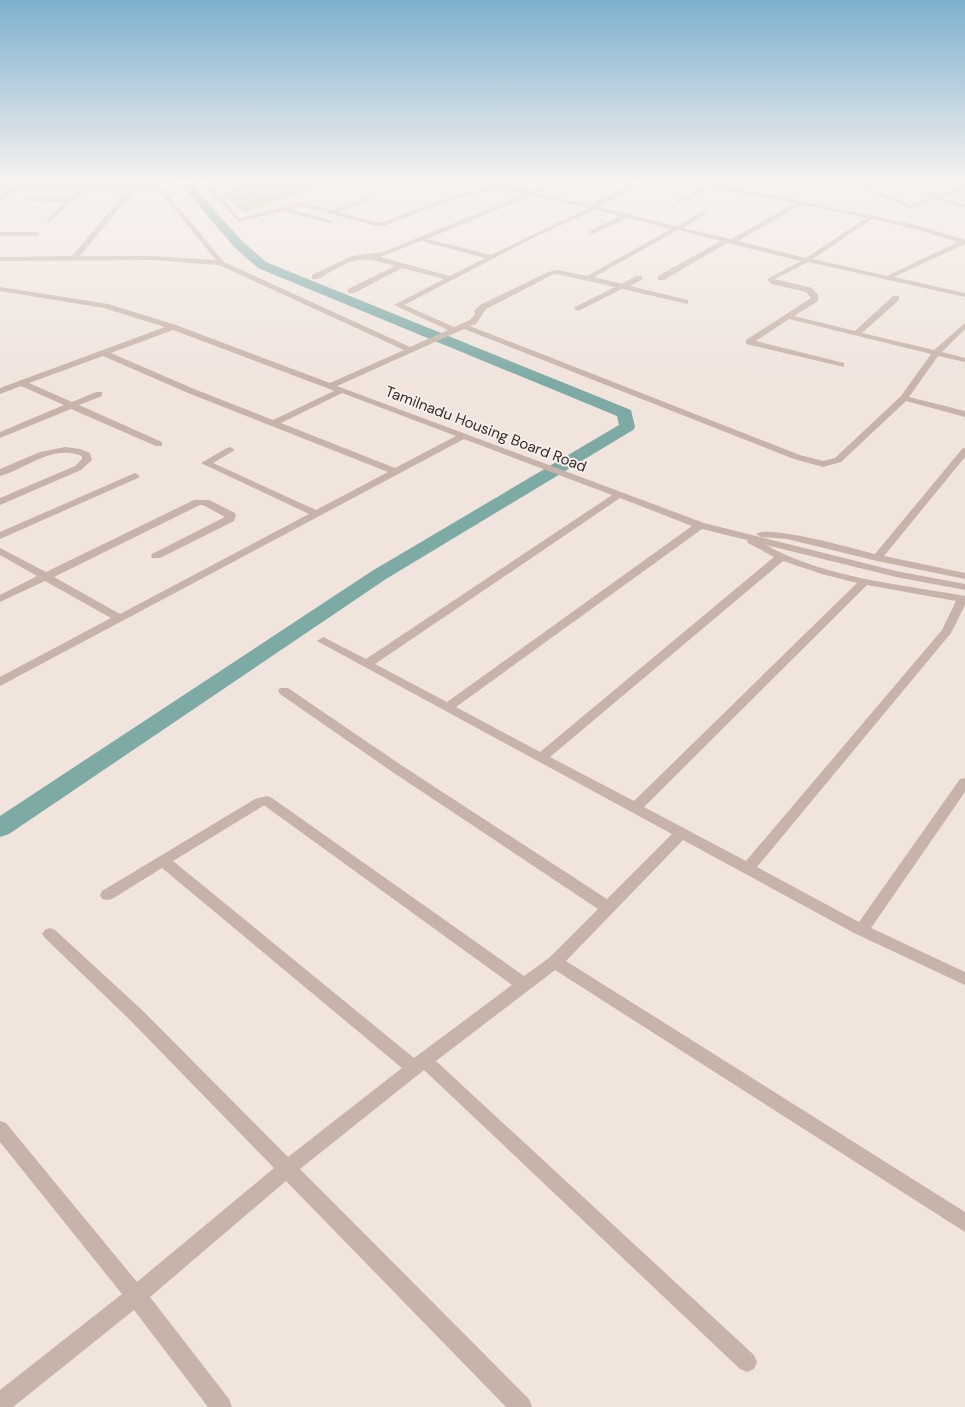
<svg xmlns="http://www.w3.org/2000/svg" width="965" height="1407" font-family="'DM Sans',sans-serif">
  <rect width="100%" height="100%" fill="#f0e4dd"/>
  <path fill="#b7bd9e" d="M 257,183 L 330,183 L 324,184 L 245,213 L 220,193 Z"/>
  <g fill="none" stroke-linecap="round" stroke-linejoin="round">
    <path fill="#7eaaa6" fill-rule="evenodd" d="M 180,183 L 191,183 L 242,241 L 266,262 L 631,410 L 635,427 L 633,430 L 386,579 L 9,834 L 0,837 L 0,816 L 372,571 L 619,425 L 617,416 L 258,268 L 234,247 Z"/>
    <path fill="#c7b3aa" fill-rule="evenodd" d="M 18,183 L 20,186 L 155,186 L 152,183 L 158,183 L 224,262 L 410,347 L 448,330 L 394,305 L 444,279 L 402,268 L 354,293 L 348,293 L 348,289 L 395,266 C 355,254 353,260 318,279 L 312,279 L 312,275 L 352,256 L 383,252 L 525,194 L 497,188 L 443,203 L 384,226 L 376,226 L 302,206 L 290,209 L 333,221 L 330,223 L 283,211 L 239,222 L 202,183 L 208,183 L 240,218 L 302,202 L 332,210 L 368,197 L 370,200 L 338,212 L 376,222 L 383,222 L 439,201 L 497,184 L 531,191 L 551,183 L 559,183 L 537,193 L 592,206 L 594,203 L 635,183 L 642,183 L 598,207 L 676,226 L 704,211 L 707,213 L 706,214 L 683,228 L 731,239 L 795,203 L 711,187 L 680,203 L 675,202 L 708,184 L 718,183 L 717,184 L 916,225 L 965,240 L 965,244 L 894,277 L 965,293 L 965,297 L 808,262 L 775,279 L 812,288 L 818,295 L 818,301 L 794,316 L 855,331 L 893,296 L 899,296 L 899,300 L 862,333 L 934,350 L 965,323 L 965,329 L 942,352 L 965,358 L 965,362 L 938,356 L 909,397 L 965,411 L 965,417 L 906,401 L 841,462 L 823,467 L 794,459 L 464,329 L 337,386 L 704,523 L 896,571 L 965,584 L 965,590 L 896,577 L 766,545 C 825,578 899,584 965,596 L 965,605 L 951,633 L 757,867 L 859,922 L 960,779 L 965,778 L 965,792 L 871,928 L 965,972 L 965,985 L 856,934 L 683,840 L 566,961 L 965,1212 L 965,1232 L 555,970 L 436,1061 L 754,1355 L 757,1362 L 754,1369 L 747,1372 L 740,1369 L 424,1070 L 300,1169 L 529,1399 L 532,1407 L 506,1407 L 286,1181 L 150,1297 L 229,1399 L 232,1407 L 208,1407 L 134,1310 L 13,1407 L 0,1407 L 0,1390 L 122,1294 L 0,1142 L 0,1121 L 6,1123 L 137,1282 L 274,1168 L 130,1020 L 45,938 L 42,934 L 45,930 L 50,928 L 55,930 L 142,1010 L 288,1157 L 402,1068 L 162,868 L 112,899 L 107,900 L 102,899 L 100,895 L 102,891 L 255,799 L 267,796 L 272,798 L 524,976 L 549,958 L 598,909 L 391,771 L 280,694 L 278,691 L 280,688 L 288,688 L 401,765 L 607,899 L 672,834 L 317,641 L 323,637 L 327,639 L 366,659 L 612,495 L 464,439 L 0,686 L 0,677 L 111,618 L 45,581 L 0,602 L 0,595 L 37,576 L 0,555 L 0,548 L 46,572 L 194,500 L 209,500 L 235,513 L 236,515 L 234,521 L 160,558 L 152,558 L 151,556 L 152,554 L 225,517 L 203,505 L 200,505 L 54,577 L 120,614 L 309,514 L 201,463 L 227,448 L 230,447 L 235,450 L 213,463 L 316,510 L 388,472 L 188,393 L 103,356 L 29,383 L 72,402 L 96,392 L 102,392 L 102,396 L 79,405 L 162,442 L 162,446 L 156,446 L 71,409 L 0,438 L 0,432 L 64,405 L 21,386 L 0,394 L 0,388 L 165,327 L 104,308 L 0,291 L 0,287 L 108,304 L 176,325 L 330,383 L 404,350 L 219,265 L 153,260 L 0,261 L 0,257 L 72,256 L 127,190 L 85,190 L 49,222 L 46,220 L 47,219 L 65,202 L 30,201 L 28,198 L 69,198 L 78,190 L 16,190 L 0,203 L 0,198 L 9,190 L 0,190 L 0,186 L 13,186 ZM 134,190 L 158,190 L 216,260 L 153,256 L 80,256 ZM 532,195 L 588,208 L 491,255 L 427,239 ZM 802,204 L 866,218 L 806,258 L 738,241 ZM 595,210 L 620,216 L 590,231 L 589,232 L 592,234 L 627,218 L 671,229 L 587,276 L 557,270 L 548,272 L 480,305 L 474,311 L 475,314 L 470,320 L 454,327 L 404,305 L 541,234 ZM 872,219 L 915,229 L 958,242 L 887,276 L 813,259 ZM 678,230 L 721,241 L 658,276 L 658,280 L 664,280 L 727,243 L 801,261 L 767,279 L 771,284 L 806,292 L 811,298 L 746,340 L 746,344 L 844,367 L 844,363 L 756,341 L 789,319 L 931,354 L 901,396 L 835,458 L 823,461 L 800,455 L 470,326 L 476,324 L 486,309 L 552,275 L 557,274 L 615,287 L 575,307 L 574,309 L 578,311 L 622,289 L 688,304 L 688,300 L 630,286 L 642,280 L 642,276 L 636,276 L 622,284 L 594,277 ZM 421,241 L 485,258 L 450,276 L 380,257 ZM 173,330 L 327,388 L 334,391 L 273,420 L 194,389 L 111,353 ZM 342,393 L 456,436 L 395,468 L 281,423 ZM 620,498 L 692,526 L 447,702 L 375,664 ZM 702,529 L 747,540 L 748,543 L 774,557 L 540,752 L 456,707 ZM 783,561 L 822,574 L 857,583 L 634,801 L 550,757 ZM 867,585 L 956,601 L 942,630 L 746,861 L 644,807 ZM 263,806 L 265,806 L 512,985 L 414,1058 L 173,861 Z
      M 851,183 L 859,183 L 911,205 L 934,197 L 903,186 L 903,184 L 940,195 L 965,184 L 964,190 L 942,198 L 965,205 L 965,209 L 936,200 L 911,209 Z
      M 0,232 L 37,232 L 40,234 L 37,236 L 0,236 Z
      M 65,447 L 80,449 L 90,453 L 92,460 L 81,470 L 0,505 L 0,498 L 75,466 L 82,459 L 82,456 C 52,444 28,468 0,476 L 0,469 L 40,452 Z
      M 965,448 L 965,457 L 884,556 L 965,573 L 965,579 L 877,561 L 787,539 L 761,537 L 756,534 C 767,524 856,549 875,554 L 962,449 Z
      M 135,473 L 140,476 L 138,478 L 0,539 L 0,532 Z"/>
  </g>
  <linearGradient id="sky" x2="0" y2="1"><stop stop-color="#7db0ce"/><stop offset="0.48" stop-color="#f8f3f0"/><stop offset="1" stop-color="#f8f3f0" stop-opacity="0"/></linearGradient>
  <rect width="965" height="380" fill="url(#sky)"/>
  <g text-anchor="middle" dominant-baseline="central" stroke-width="4" stroke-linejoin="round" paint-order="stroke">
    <g font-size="15" fill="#352b29" stroke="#f8efe9">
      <text transform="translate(486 429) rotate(21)">Tamilnadu Housing Board Road</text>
    </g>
  </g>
</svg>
